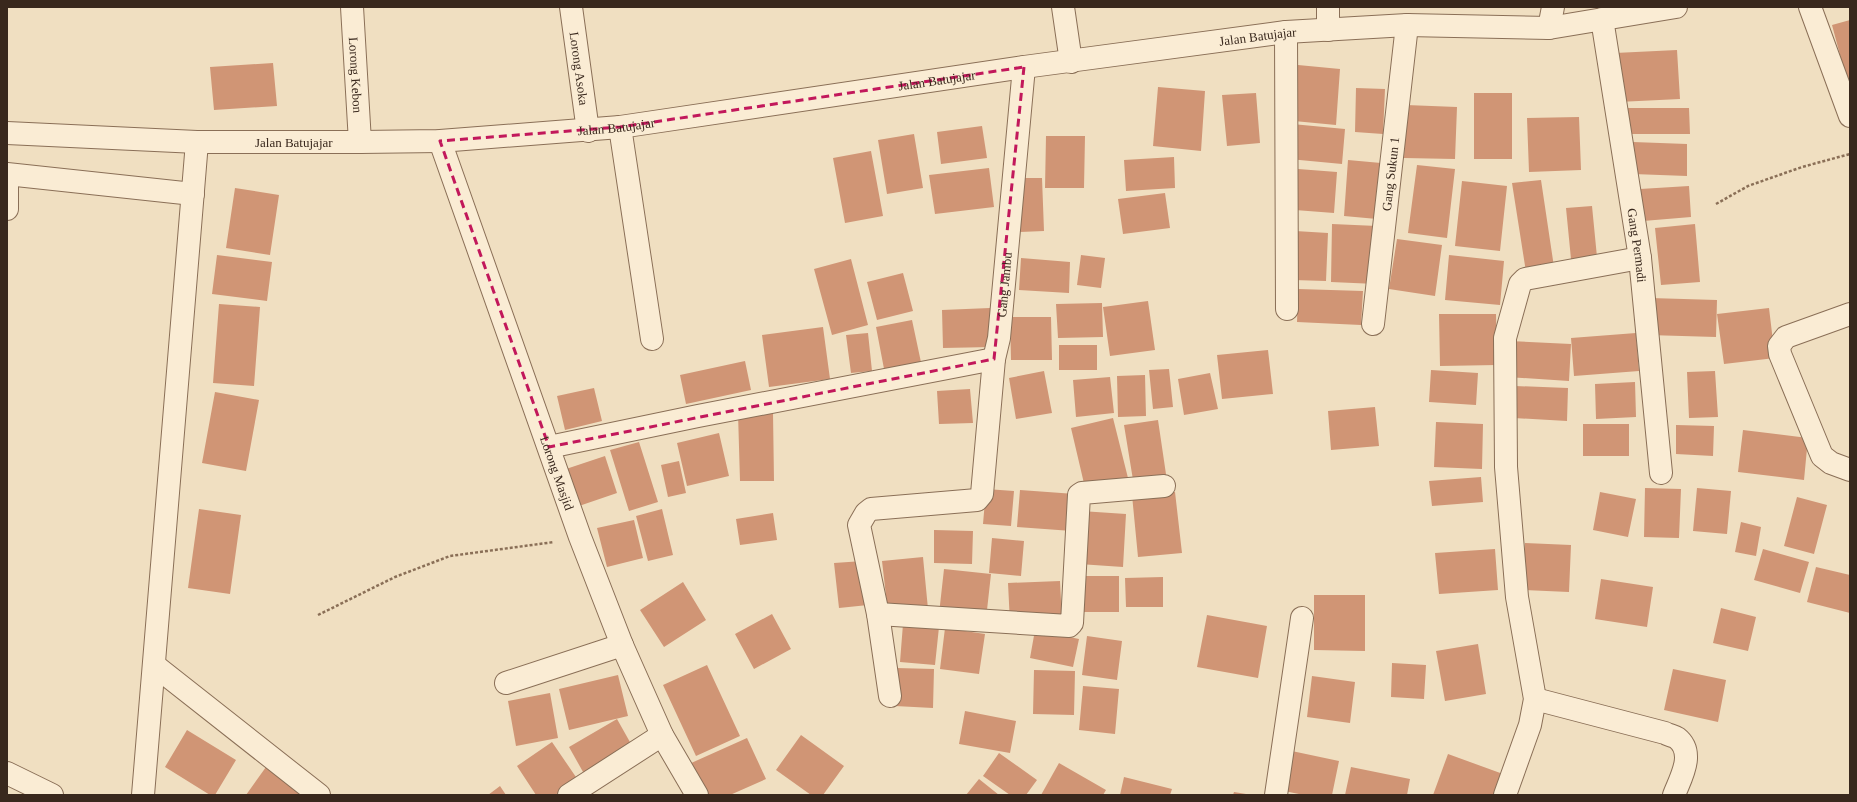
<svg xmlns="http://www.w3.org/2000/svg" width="1857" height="802" font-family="Georgia,serif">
  <rect width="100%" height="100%" fill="#f0dfc1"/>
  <path fill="#d09575" d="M 1850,20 L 1850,80 L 1847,81 L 1832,25 Z
    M 1677,50 L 1680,99 L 1618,102 L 1615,53 Z
    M 273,63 L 277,106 L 214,110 L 210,67 Z
    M 1298,65 L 1340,69 L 1336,125 L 1294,121 Z
    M 1158,87 L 1205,91 L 1201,151 L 1153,146 Z
    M 1356,88 L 1385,89 L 1383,134 L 1355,132 Z
    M 1256,93 L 1260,143 L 1227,146 L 1222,95 Z
    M 1474,93 L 1512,93 L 1512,159 L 1474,159 Z
    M 1406,105 L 1457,107 L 1455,159 L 1404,158 Z
    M 1624,108 L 1689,108 L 1690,134 L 1624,134 Z
    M 1579,117 L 1581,170 L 1529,172 L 1527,118 Z
    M 1292,124 L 1345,129 L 1342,164 L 1289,159 Z
    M 982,126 L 987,158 L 941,164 L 937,132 Z
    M 914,134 L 923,188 L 887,194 L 878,140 Z
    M 1046,136 L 1085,136 L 1084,188 L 1045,188 Z
    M 1633,142 L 1687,144 L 1687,176 L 1633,174 Z
    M 871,151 L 883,216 L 845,223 L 833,158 Z
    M 1174,157 L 1175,188 L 1126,191 L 1124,160 Z
    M 1348,160 L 1381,163 L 1377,219 L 1344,216 Z
    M 1417,165 L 1455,169 L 1447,238 L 1408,233 Z
    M 989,168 L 994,207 L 935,214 L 929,175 Z
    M 1298,169 L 1337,172 L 1334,213 L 1295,210 Z
    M 1018,178 L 1042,178 L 1044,231 L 1020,232 Z
    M 1541,180 L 1554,267 L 1526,272 L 1512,183 Z
    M 1462,181 L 1507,186 L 1500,251 L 1455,246 Z
    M 1689,186 L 1691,217 L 1643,221 L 1640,189 Z
    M 235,188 L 279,195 L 270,255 L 226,248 Z
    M 1165,193 L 1170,228 L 1123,234 L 1118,199 Z
    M 1592,206 L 1597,257 L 1571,259 L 1566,208 Z
    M 1332,224 L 1377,226 L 1376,284 L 1331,282 Z
    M 1695,224 L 1700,282 L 1661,285 L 1655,228 Z
    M 1295,231 L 1328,233 L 1326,281 L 1293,280 Z
    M 1397,239 L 1442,245 L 1435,296 L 1389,289 Z
    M 217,255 L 272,262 L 267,301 L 212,294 Z
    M 1081,255 L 1105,258 L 1101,288 L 1077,285 Z
    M 1449,255 L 1504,261 L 1500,305 L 1445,300 Z
    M 1021,258 L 1070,262 L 1069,293 L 1019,290 Z
    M 851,259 L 868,325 L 832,335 L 814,269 Z
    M 903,273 L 913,311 L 877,320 L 867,282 Z
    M 1298,289 L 1363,291 L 1361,325 L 1297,322 Z
    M 1650,298 L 1717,300 L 1716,337 L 1648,335 Z
    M 1148,301 L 1155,350 L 1110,356 L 1103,307 Z
    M 1102,303 L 1103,337 L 1058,338 L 1056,304 Z
    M 219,304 L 260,307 L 254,386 L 213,383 Z
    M 990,308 L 992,347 L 943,348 L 942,310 Z
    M 1769,308 L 1775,358 L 1724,364 L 1717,314 Z
    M 1439,314 L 1496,314 L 1497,365 L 1440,366 Z
    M 1010,317 L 1051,317 L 1052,360 L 1011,360 Z
    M 912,320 L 922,367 L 885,374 L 876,327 Z
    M 823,327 L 830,379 L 769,387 L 762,335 Z
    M 868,333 L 872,371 L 851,373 L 846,335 Z
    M 1636,333 L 1639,371 L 1574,376 L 1571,338 Z
    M 1509,341 L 1571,344 L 1569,381 L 1507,377 Z
    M 1059,345 L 1097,345 L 1097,370 L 1059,370 Z
    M 1268,350 L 1273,394 L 1222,399 L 1217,355 Z
    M 745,361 L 751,390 L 686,404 L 680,375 Z
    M 1169,369 L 1173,407 L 1153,409 L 1149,370 Z
    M 1431,370 L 1478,373 L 1476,405 L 1429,402 Z
    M 1044,371 L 1052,413 L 1016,419 L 1009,378 Z
    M 1715,371 L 1718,417 L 1689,418 L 1687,372 Z
    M 1210,373 L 1218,409 L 1184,415 L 1178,379 Z
    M 1145,375 L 1146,416 L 1118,417 L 1117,376 Z
    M 1110,377 L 1114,413 L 1076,417 L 1073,380 Z
    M 1635,382 L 1636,417 L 1596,419 L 1595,384 Z
    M 1515,386 L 1568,388 L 1567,421 L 1514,418 Z
    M 594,388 L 602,421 L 565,430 L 557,396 Z
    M 970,389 L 973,423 L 939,424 L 937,391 Z
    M 215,392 L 259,400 L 246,471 L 202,463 Z
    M 1375,407 L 1379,446 L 1331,450 L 1328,411 Z
    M 738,413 L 773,413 L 774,481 L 740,481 Z
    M 1113,418 L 1129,482 L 1086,492 L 1071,428 Z
    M 1158,420 L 1167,481 L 1134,486 L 1124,425 Z
    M 1436,422 L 1483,424 L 1482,469 L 1434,467 Z
    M 1583,424 L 1629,424 L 1629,456 L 1583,456 Z
    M 1676,425 L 1714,426 L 1713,456 L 1676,454 Z
    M 1743,430 L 1808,438 L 1804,480 L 1738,472 Z
    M 719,433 L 729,476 L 687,486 L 677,443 Z
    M 639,442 L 658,502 L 629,511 L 610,450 Z
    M 605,456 L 617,493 L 579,506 L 566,469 Z
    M 679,461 L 686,493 L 668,497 L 661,465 Z
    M 1481,477 L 1483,502 L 1432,506 L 1429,481 Z
    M 1645,488 L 1681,489 L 1679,538 L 1644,537 Z
    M 1697,488 L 1731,491 L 1727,534 L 1693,531 Z
    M 986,489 L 1014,491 L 1011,526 L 983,524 Z
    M 1020,490 L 1075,494 L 1072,531 L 1017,527 Z
    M 1175,492 L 1182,553 L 1138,557 L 1132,495 Z
    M 1600,492 L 1636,499 L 1628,537 L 1593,530 Z
    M 1797,497 L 1827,505 L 1814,554 L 1784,546 Z
    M 199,509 L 241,515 L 230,594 L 188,588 Z
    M 662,509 L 673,555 L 648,561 L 636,516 Z
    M 1081,511 L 1126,514 L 1123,567 L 1079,564 Z
    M 773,513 L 777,540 L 740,545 L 736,519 Z
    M 634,520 L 643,558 L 607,567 L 597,528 Z
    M 1741,522 L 1761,527 L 1756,556 L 1735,552 Z
    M 934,530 L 973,531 L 972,564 L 934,563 Z
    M 992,538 L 1024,541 L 1021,576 L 989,573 Z
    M 1525,543 L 1571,545 L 1569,592 L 1523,590 Z
    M 1495,549 L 1498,590 L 1439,594 L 1435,553 Z
    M 1763,549 L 1809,562 L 1800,593 L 1754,580 Z
    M 923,557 L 928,609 L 888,613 L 882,561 Z
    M 863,561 L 868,605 L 839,608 L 834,563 Z
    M 1816,567 L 1850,575 L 1850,613 L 1807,602 Z
    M 944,569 L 991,574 L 986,619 L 939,614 Z
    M 1078,576 L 1119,576 L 1119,612 L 1079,612 Z
    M 1163,577 L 1163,607 L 1126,607 L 1125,578 Z
    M 1601,579 L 1653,587 L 1647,627 L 1595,619 Z
    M 1060,581 L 1062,620 L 1010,623 L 1008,583 Z
    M 683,582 L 706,620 L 664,647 L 640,610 Z
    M 1314,595 L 1365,595 L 1365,651 L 1314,650 Z
    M 1721,608 L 1756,617 L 1748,651 L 1713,643 Z
    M 772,614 L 791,649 L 754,669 L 735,634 Z
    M 1207,615 L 1267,626 L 1258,678 L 1197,667 Z
    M 903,624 L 939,627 L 935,665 L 900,662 Z
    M 945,628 L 985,634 L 979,674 L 940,669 Z
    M 1035,630 L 1079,639 L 1073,667 L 1030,658 Z
    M 1087,636 L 1122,641 L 1117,680 L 1082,675 Z
    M 1478,644 L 1486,694 L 1445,701 L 1436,651 Z
    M 1392,663 L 1426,665 L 1424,699 L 1391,697 Z
    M 707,665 L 740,736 L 696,756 L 663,685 Z
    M 896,668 L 934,669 L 933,708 L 895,706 Z
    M 1673,669 L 1726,680 L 1718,722 L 1664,710 Z
    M 1034,670 L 1075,671 L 1074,715 L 1033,714 Z
    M 618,675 L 628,716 L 569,730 L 559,689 Z
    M 1312,676 L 1355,682 L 1350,723 L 1307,717 Z
    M 1083,686 L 1119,689 L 1115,734 L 1079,730 Z
    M 550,693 L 558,738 L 516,746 L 508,701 Z
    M 965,711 L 1016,721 L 1010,753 L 959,744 Z
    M 617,719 L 635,751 L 587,779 L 569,747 Z
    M 187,730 L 236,760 L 215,795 L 210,795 L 165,767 Z
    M 801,735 L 844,766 L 823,795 L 811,795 L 776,770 Z
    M 747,738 L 766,779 L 730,795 L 703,795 L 689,764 Z
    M 552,742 L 578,780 L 555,795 L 536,795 L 517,766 Z
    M 1287,750 L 1339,761 L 1332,795 L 1304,795 L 1279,790 Z
    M 999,753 L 1037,780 L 1026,795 L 1010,795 L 983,776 Z
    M 1448,754 L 1503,774 L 1496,795 L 1433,795 Z
    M 1059,763 L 1106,790 L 1103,795 L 1041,795 Z
    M 266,767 L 302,795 L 246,795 Z
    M 1351,767 L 1410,779 L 1407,795 L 1345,795 Z
    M 1124,777 L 1172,789 L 1170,795 L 1120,795 Z
    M 979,779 L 999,795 L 966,795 Z
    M 500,786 L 506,795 L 488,795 Z
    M 1234,792 L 1246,794 L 1246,795 L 1233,795 Z"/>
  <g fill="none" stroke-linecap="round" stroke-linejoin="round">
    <g stroke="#8a6f57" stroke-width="24">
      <g id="minor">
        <path id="s1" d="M 352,7 L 360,142"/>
        <path id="s2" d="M 571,7 L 588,131"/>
        <path d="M 1063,7 L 1071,62"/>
        <path d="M 1328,7 L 1328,30"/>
        <path d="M 1810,7 L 1850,116"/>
        <path id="s3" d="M 1602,19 L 1640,258 L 1661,473"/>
        <path d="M 1549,28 L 1553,7"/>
        <path d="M 1286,32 L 1287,309"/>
        <path d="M 620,127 L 652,339"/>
        <path id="s4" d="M 7,133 L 197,142 L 360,142 L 440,141 L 620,127 L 1024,67 L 1286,32 L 1407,25 L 1549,28 L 1676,7"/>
        <path id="s5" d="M 440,141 L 580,537 L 622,645 L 662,735 L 697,795"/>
        <path d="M 7,174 L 193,194"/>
        <path d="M 7,185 L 7,209"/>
        <path d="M 1850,314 L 1786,337 L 1779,346 L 1780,354 L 1822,456 L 1831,463 L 1850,470"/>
        <path id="s6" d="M 1373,324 L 1407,25"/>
        <path d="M 549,447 L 698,416 L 994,359"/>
        <path d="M 878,614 L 1069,626 L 1072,623 L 1079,495 L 1082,493 L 1164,486"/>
        <path d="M 154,665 L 319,795"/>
        <path d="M 506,683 L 622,645"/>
        <path id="s7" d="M 890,696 L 878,614 L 859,525 L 866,513 L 871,509 L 977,500 L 982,494 L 994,359 L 999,338 L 1024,67"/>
        <path d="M 1535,699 L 1665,733 C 1668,735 1674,736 1677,738 C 1696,753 1680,779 1674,795"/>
        <path d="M 7,773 L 52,795"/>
        <path d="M 143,795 L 197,142"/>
        <path d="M 569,795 L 662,735"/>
        <path d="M 1276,795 L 1302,618"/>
        <path d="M 1505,795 L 1530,725 L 1535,699 L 1517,597 L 1506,467 L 1505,338 L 1520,284 L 1525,279 L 1640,258"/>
      </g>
    </g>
    <path stroke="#8a6f57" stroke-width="2.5" stroke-dasharray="3 2" stroke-linecap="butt" d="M 1716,204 L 1748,186 L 1802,167 L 1850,154
      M 318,615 L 395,577 L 450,556 L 554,542"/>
    <use href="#minor" stroke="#faecd4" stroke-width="22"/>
  </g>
  <path fill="none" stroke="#c2185b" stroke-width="3" stroke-dasharray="8 5" stroke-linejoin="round" d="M 1024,67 L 994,359 L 549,447 L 440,141 L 620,127 Z"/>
  <g text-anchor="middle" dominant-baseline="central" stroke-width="3" stroke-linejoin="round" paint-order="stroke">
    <g font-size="13" fill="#39281d" stroke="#f7e9d0">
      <text stroke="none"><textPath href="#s4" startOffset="1258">Jalan Batujajar</textPath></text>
      <text stroke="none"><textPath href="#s2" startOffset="62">Lorong Asoka</textPath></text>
      <text stroke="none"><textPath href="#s1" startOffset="68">Lorong Kebon</textPath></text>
      <text stroke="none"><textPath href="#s4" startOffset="934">Jalan Batujajar</textPath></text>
      <text stroke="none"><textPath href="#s4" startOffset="610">Jalan Batujajar</textPath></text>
      <text stroke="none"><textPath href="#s4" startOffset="287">Jalan Batujajar</textPath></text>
      <text stroke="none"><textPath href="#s6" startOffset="151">Gang Sukun 1</textPath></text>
      <text stroke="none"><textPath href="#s3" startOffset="229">Gang Permadi</textPath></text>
      <text stroke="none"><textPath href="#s7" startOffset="519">Gang Jambu</textPath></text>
      <text stroke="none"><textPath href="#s5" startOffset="352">Lorong Masjid</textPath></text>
    </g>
  </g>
  <rect width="1857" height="802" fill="none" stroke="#39281d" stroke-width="16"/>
</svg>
